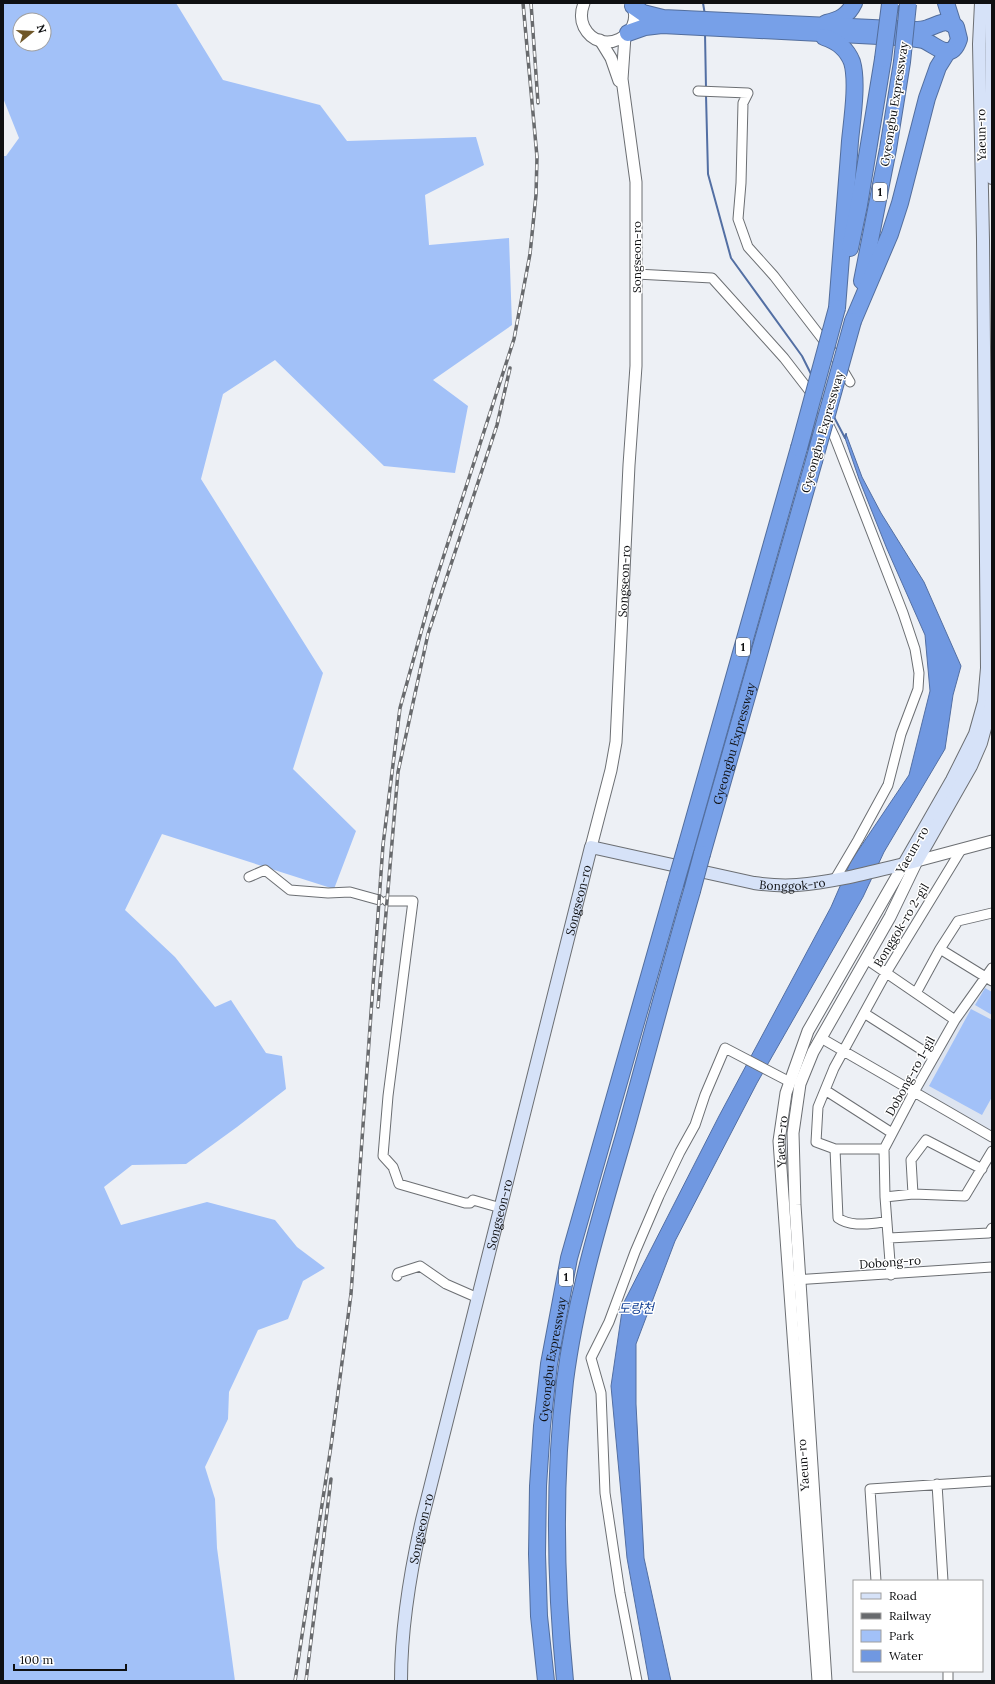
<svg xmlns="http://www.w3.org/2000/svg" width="995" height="1684" font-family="Lora,'Noto Sans KR',serif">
  <rect width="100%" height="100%" fill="#edf0f5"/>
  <path fill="#dde4f0" d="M 985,976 L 992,981 L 992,1137 L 914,1092 Z"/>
  <path fill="#a2c1f8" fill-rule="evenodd" d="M 3,3 L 176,3 L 223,80 L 320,105 L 347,141 L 476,137 L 484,165 L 425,195 L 429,245 L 509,238 L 512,325 L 433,380 L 468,406 L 455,473 L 384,466 L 275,360 L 223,394 L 201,479 L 323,673 L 293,769 L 356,831 L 334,889 L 162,834 L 125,910 L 175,957 L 215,1007 L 231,1000 L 266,1053 L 282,1056 L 286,1089 L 237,1127 L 186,1164 L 132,1165 L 104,1187 L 121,1225 L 207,1202 L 275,1220 L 297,1247 L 325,1268 L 303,1281 L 288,1319 L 258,1330 L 229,1392 L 228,1419 L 205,1467 L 215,1499 L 217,1548 L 235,1681 L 3,1681 L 3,156 L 6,156 L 19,138 L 3,98 ZM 20,20 L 44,20 L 44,44 L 20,44 Z
    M 985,988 L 992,992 L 992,1015 L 975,1005 Z
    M 971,1009 L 992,1020 L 992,1097 L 982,1115 L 929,1086 Z"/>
  <path fill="#7098e1" stroke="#536fa3" d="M 846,434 L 862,477 L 881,513 L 924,582 L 961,666 L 953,695 L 945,749 L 884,852 L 863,897 L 757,1083 L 675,1241 L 636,1344 L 636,1404 L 644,1558 L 671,1681 L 649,1681 L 627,1558 L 611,1386 L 623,1304 L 719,1116 L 831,907 L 851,861 L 909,775 L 930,691 L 925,635 L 887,549 L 859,479 L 845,438 Z"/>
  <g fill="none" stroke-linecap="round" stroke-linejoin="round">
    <path stroke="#536fa3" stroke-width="2" d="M 703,3 L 705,15
      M 705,33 L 706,89
      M 706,95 L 708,174 L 731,258 L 802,356 L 812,376
      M 834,417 L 845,438 L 846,434"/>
    <g stroke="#6c6f73" stroke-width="11">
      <path id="minor" d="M 698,91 L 748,93 L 743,103 L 741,183 L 738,219 L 748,247 L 774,276 L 831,350 L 850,382
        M 636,274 L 712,278 L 784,358 L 818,402 L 835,438 L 903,613 L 915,649 L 919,673 L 918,689 L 901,734 L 888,785 L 858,840 L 835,879
        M 249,877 L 265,870 L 290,890 L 328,893 L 350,892 L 379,900
        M 387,901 L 413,901 L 388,1096 L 383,1156 L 393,1167 L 399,1184 L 465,1203 L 470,1203 L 473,1200 L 501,1208
        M 940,949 L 958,921 L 992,913
        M 866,959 L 955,1020
        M 916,993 L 940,949 L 992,981
        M 864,1013 L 933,1057
        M 821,1038 L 992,1137
        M 825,1090 L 892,1133
        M 835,1149 L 838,1218 C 852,1228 871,1223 887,1222
        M 884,1149 L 835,1149 L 816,1142 L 818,1107 L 834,1068 L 886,973 L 961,850
        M 913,1194 L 911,1160 L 926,1140 L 982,1169
        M 885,1197 L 913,1194 L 965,1196 L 992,1151
        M 889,1238 L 989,1233 L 992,1228
        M 891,1275 L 885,1197 L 884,1149 L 914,1092 L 955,1020 L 992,968
        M 397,1276 L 398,1273 L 420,1266 L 446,1284 L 478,1298
        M 794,1280 L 992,1267
        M 937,1484 L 943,1581
        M 876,1581 L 870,1489 L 992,1481
        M 948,1671 L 948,1681
        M 637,1681 L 620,1593 L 605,1493 L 601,1393 L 591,1358 L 609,1322 L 635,1252 L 659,1196 L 680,1152 L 695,1125 L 705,1095 L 725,1048 L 790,1082"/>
    </g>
    <g stroke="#6c6f73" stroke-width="13">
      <g id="tertiary">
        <path d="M 584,3 C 581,11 580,19 584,27 C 600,58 646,36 632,4"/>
        <path d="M 600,40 L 611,58 L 619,81"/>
        <path id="s1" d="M 591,847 L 611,770 L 616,742 L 629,465 L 636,366 L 636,182 L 622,79 L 625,36"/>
        <path id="s2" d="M 818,1681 L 779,1141 L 786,1093 L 808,1031 L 904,864"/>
        <path d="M 826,1681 L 795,1205 L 793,1133 L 800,1084 L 813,1052 L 890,917 L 917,861 L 992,841"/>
      </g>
    </g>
    <g stroke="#6c6f73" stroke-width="14">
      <g id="secondary">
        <path d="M 991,3 L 992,178"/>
        <path d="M 904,864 L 952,780 L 975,734 L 984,702 L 987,668 L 983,240 L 979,44 L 981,3"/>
        <path id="s3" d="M 401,1681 C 401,1626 410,1573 422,1520 L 591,847 L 754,883 C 768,885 783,886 797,885 C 837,882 878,870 917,861 L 971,766 L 981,743 L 991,706 L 992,690"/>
      </g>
    </g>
    <g stroke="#536e9d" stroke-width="18">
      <g id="motorway">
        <path d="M 946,3 L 953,25"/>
        <path d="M 826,23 C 839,20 848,16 854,3"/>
        <path d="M 628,33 L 645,27 L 662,25 L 898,37 C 906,38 915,38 923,40 C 935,44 951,64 959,39 L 956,27 C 945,17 939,25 928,28 C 923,30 919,30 914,30 L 663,18 L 643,13 L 633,6"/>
        <path d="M 824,37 C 837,41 847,49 852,62 C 858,82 852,120 850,141 C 846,197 841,253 837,308"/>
        <path d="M 850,248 L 859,205 L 883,59"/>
        <path d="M 862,281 L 888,149 L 902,62"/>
        <path d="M 853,321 L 890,234 L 900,203 L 927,98 L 938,67 L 948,51"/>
        <path d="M 686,847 L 799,448"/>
        <path id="s4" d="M 702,854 L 814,461"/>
        <path id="s5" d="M 546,1681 L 539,1616 L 537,1554 L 538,1486 L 542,1426 L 549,1364 L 569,1258 L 675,885"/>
        <path d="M 565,1681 C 555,1580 553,1483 565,1381 C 576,1295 602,1212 626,1129 C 648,1050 669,970 692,891"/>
      </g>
    </g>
    <use href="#minor" stroke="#fff" stroke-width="9"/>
    <use href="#tertiary" stroke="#fff" stroke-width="11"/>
    <use href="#secondary" stroke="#d6e2f8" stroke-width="12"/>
    <use href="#motorway" stroke="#77a0e8" stroke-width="16"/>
    <g stroke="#686a6d" stroke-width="3.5">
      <path id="rail" d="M 531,3 L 538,103
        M 378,1007 L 398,772 L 428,634 L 497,425 L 510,368
        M 295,1681 L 331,1446 L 351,1294 L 383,845 L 400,708 L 433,589 L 514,339 L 530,254 L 536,195 L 537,157 L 523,3
        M 306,1681 L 331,1479"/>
    </g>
    <use href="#rail" stroke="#fff" stroke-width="2" stroke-dasharray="6" stroke-linecap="butt"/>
    <g stroke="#536e9d" stroke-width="18" stroke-linecap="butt">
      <path id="motorway-bridge" d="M 883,59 L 890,4
        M 902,62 L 908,4
        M 799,448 L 837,308
        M 814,461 L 853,321
        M 675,885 L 686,847
        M 692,891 L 702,854"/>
    </g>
    <use href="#motorway-bridge" stroke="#77a0e8" stroke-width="16"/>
  </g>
  <g text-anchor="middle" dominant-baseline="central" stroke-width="3" stroke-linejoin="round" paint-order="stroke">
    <g fill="#fff" stroke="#575859" stroke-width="1">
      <rect x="873" y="183" width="14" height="18" rx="3"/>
      <rect x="736" y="638" width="14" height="18" rx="3"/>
      <rect x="559" y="1268" width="14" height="18" rx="3"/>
    </g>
    <g font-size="11" font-weight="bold" fill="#0f1012">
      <text x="880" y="192">1</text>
      <text x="743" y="647">1</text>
      <text x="566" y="1277">1</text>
    </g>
    <g font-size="12" fill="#0f1012" stroke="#fff">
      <text transform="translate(894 104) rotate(-81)">Gyeongbu Expressway</text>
      <text transform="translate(981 135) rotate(-91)">Yaeun-ro</text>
      <text transform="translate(636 257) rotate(-90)">Songseon-ro</text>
      <text transform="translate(822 432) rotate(-74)">Gyeongbu Expressway</text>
      <text stroke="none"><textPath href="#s1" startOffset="269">Songseon-ro</textPath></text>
      <text stroke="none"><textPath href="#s4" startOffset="115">Gyeongbu Expressway</textPath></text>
      <text transform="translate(912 850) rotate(-60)">Yaeun-ro</text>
      <text stroke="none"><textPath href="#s3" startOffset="1062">Bonggok-ro</textPath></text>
      <text stroke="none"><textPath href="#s3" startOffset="802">Songseon-ro</textPath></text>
      <text transform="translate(901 925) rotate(-59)">Bonggok-ro 2-gil</text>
      <text transform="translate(910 1076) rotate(-61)">Dobong-ro 1-gil</text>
      <text stroke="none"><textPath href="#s2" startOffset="541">Yaeun-ro</textPath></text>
      <text stroke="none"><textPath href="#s3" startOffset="478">Songseon-ro</textPath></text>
      <text transform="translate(890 1262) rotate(-4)">Dobong-ro</text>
      <text stroke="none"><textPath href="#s5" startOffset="323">Gyeongbu Expressway</textPath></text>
      <text transform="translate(803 1465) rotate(-94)">Yaeun-ro</text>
      <text stroke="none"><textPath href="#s3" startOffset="154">Songseon-ro</textPath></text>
    </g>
    <g font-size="13" font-style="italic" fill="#154296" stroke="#fff">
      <text x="636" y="1308">도량천</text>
    </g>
  </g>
  <rect width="995" height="1684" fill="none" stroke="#0f1012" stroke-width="8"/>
  <rect x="853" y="1580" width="130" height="92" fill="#ffffff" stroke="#9f9fa0"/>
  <rect x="861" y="1593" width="20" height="6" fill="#d6e2f8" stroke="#9f9fa0"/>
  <text x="889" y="1600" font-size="12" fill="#0f1012">Road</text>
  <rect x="861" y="1613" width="20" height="6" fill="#686a6d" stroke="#9f9fa0"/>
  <text x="889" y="1620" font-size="12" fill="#0f1012">Railway</text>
  <rect x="861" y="1630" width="20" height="12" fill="#a2c1f8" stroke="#9f9fa0"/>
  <text x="889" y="1640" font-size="12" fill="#0f1012">Park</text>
  <rect x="861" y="1650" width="20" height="12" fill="#7098e1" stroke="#9f9fa0"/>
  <text x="889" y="1660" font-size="12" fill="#0f1012">Water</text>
  <g transform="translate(32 32) rotate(72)"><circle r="19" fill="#ffffff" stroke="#9f9fa0"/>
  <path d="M0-3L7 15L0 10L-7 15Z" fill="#6f5728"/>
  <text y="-6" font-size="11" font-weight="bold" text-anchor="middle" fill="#0f1012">N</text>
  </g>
  <path d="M14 1664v6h112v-6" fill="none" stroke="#0f1012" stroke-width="2"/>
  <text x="20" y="1664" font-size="12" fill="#0f1012" stroke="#ffffff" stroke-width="3" paint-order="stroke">100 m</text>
</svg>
